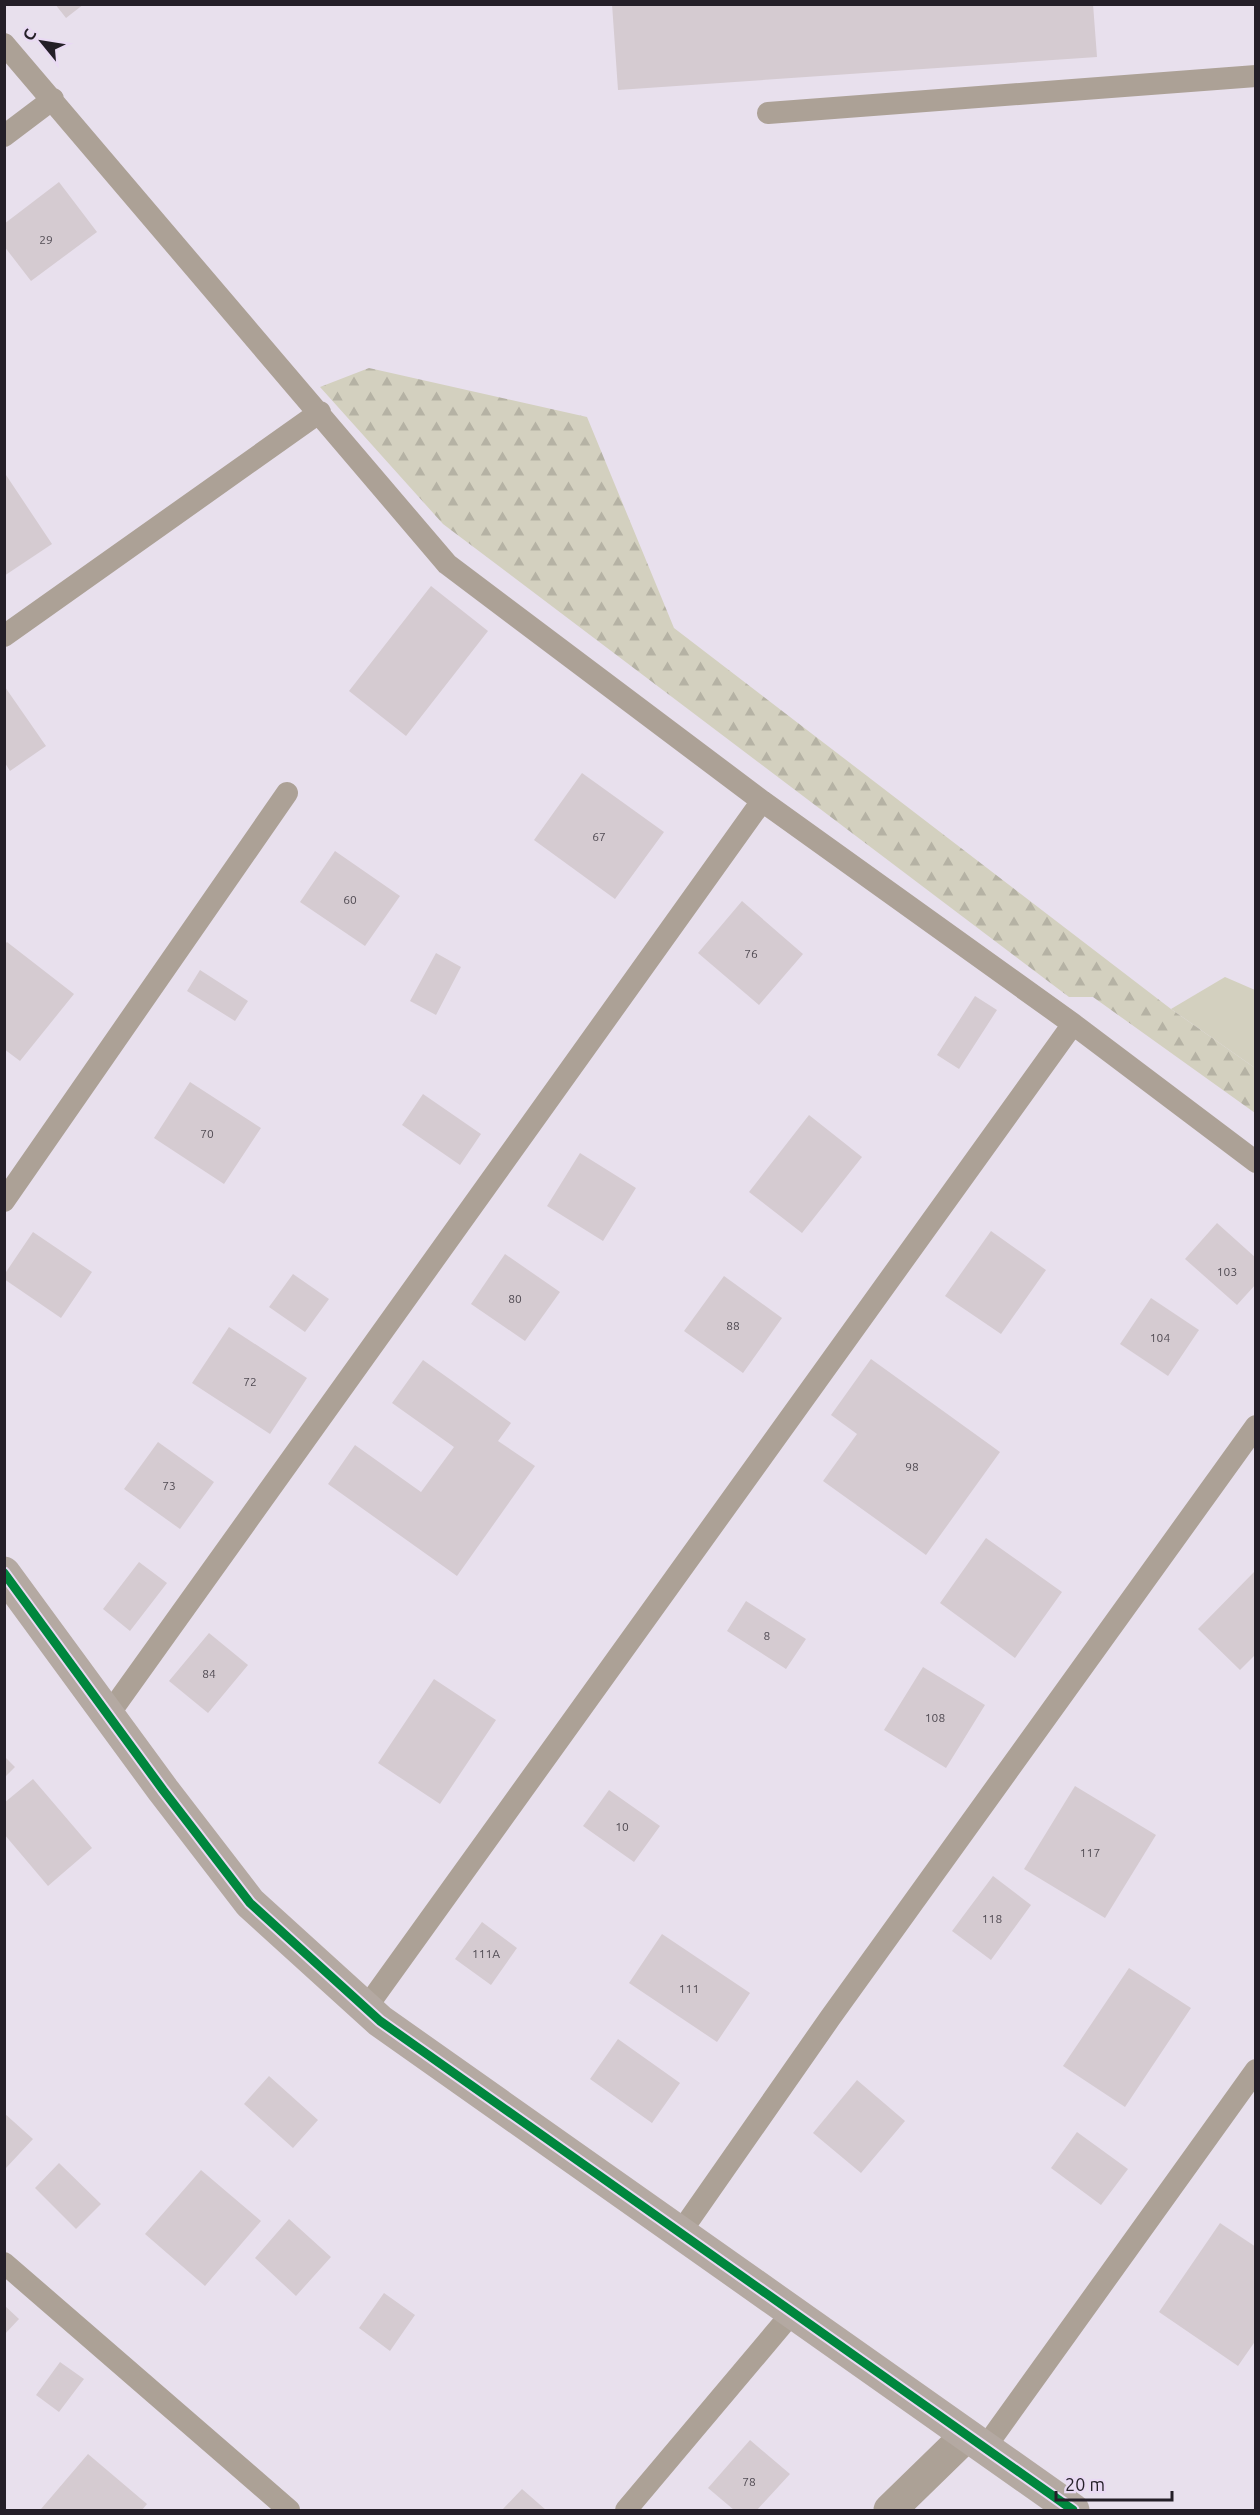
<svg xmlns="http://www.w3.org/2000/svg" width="1260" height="2515" font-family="Ubuntu,sans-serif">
  <defs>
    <pattern id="forest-firs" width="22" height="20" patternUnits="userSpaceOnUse" patternTransform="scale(1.5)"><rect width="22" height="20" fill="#d3d0bf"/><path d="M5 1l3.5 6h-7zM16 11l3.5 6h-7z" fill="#b5b2a4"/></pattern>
  </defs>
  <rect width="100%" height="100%" fill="#e8e0ed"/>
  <path fill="#d3d0bf" d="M 1225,977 L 1255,990 L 1255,1068 L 1171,1009 Z"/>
  <path fill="url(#forest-firs)" d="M 369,368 L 587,417 L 674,628 L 1171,1009 L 1255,1068 L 1255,1113 L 1093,997 L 1069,997 L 443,524 L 320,387 Z"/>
  <path fill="#d5cbd1" d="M 55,4 L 84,4 L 66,18 Z
    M 612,4 L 1093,4 L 1097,57 L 618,90 Z
    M 59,182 L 97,232 L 31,281 L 4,246 L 4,224 Z
    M 4,472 L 52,544 L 4,576 Z
    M 431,586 L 488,631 L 406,736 L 349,691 Z
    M 5,687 L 46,746 L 10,771 L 5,763 Z
    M 582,773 L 664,832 L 615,899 L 534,840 Z
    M 335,851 L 400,896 L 365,946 L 300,902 Z
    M 742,901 L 803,954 L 759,1005 L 698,953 Z
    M 7,942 L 74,994 L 20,1061 L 4,1049 L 4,945 Z
    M 436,953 L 461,967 L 436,1015 L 410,1001 Z
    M 200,970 L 248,1001 L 235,1021 L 187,991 Z
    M 975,996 L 997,1010 L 959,1069 L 937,1055 Z
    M 190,1082 L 261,1128 L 224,1184 L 154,1138 Z
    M 423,1094 L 481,1134 L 460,1165 L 402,1125 Z
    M 809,1115 L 862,1157 L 802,1233 L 749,1192 Z
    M 580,1153 L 636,1188 L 603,1241 L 547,1206 Z
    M 1217,1223 L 1256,1258 L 1256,1284 L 1237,1305 L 1185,1259 Z
    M 991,1231 L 1046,1270 L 1001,1334 L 945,1296 Z
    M 33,1232 L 92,1272 L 61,1318 L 4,1279 L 4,1275 Z
    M 505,1254 L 560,1292 L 525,1341 L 471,1304 Z
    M 293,1274 L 329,1299 L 305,1332 L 269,1307 Z
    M 724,1276 L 782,1318 L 743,1373 L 684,1331 Z
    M 1151,1298 L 1199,1330 L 1168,1376 L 1120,1344 Z
    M 229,1327 L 307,1378 L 270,1434 L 192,1383 Z
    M 871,1359 L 1000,1452 L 926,1555 L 823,1481 L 857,1434 L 831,1415 Z
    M 423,1360 L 511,1423 L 498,1441 L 535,1466 L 457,1576 L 328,1484 L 355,1445 L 421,1492 L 454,1447 L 392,1403 Z
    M 158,1442 L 214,1482 L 180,1529 L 124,1489 Z
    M 986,1538 L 1062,1592 L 1015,1658 L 940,1603 Z
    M 139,1562 L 167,1583 L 130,1631 L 103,1609 Z
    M 1254,1572 L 1256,1654 L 1240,1670 L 1198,1629 Z
    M 746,1601 L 806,1639 L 786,1669 L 727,1631 Z
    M 209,1633 L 248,1665 L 208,1713 L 169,1681 Z
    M 923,1667 L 985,1705 L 946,1768 L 884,1730 Z
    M 434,1679 L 496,1720 L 440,1804 L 378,1763 Z
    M 4,1756 L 15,1767 L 4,1778 Z
    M 33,1779 L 92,1848 L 48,1886 L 4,1834 L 4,1803 Z
    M 1075,1786 L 1156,1835 L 1105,1918 L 1024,1869 Z
    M 609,1790 L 660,1826 L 634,1862 L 583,1826 Z
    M 993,1876 L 1031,1905 L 991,1960 L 952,1931 Z
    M 482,1922 L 517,1948 L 491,1985 L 455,1959 Z
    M 662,1934 L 750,1993 L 717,2042 L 629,1983 Z
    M 1129,1968 L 1191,2008 L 1125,2107 L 1063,2066 Z
    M 618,2039 L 680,2083 L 652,2123 L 590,2079 Z
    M 269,2076 L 318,2120 L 293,2148 L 244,2104 Z
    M 857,2080 L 905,2121 L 861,2173 L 813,2133 Z
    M 4,2113 L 33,2139 L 6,2168 L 4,2167 Z
    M 1077,2132 L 1128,2169 L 1101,2205 L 1051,2168 Z
    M 59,2163 L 101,2204 L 76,2229 L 35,2188 Z
    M 201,2170 L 261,2221 L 205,2286 L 145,2234 Z
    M 289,2219 L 331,2257 L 296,2296 L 255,2258 Z
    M 1220,2223 L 1256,2247 L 1256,2340 L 1238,2366 L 1159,2312 Z
    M 384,2293 L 415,2315 L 390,2351 L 359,2328 Z
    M 4,2305 L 19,2319 L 4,2335 Z
    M 60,2362 L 84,2379 L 59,2412 L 36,2395 Z
    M 750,2440 L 790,2474 L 757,2510 L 734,2510 L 708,2488 Z
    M 88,2454 L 147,2504 L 142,2510 L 41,2509 Z
    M 522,2489 L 546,2510 L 502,2510 Z"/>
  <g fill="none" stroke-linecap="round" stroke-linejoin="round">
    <path stroke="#aca196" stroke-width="22" d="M 4,44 L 447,564 L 762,801 L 1073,1024
      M 768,113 L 1256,76
      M 4,136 L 53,99
      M 4,636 L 320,412
      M 4,1201 L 287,793
      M 109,1714 L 762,801
      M 366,2008 L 1073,1024 L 1256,1162
      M 680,2233 L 830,2018 L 1256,1426
      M 4,2263 L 289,2510
      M 984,2449 L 1256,2070
      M 626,2510 L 792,2313"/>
    <path stroke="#aca196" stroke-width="33" d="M 890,2510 L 966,2436"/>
    <path stroke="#b4a9a2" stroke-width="33" d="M 4,1573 L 163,1790 L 250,1903 L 380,2021 L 1073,2510"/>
    <g stroke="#e9daf3" stroke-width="13">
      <path id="cycleway" d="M 4,1573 L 163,1790 L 250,1903 L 380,2021 L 1073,2510"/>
    </g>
    <use href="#cycleway" stroke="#00873e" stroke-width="9"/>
  </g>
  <g text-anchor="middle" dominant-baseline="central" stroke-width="6" stroke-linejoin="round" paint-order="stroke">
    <g font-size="12" fill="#514b53">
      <text x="46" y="239">29</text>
      <text x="599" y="836">67</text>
      <text x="350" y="899">60</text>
      <text x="751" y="953">76</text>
      <text x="207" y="1133">70</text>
      <text x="1227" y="1271">103</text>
      <text x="515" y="1298">80</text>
      <text x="733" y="1325">88</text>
      <text x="1160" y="1337">104</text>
      <text x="250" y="1381">72</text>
      <text x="912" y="1466">98</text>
      <text x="169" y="1485">73</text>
      <text x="767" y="1635">8</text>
      <text x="209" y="1673">84</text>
      <text x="935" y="1717">108</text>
      <text x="622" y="1826">10</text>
      <text x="1090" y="1852">117</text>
      <text x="992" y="1918">118</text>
      <text x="486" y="1953">111А</text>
      <text x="689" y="1988">111</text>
      <text x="749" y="2481">78</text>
    </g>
  </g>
  <rect width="1260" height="2515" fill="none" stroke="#241f28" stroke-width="12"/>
  <g transform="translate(42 42) rotate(300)" stroke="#e9daf3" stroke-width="4.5" paint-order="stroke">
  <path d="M0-4.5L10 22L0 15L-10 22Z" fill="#241f28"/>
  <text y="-9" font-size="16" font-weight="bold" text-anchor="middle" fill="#241f28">С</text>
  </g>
  <path d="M1056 2491v9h116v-9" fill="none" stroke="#241f28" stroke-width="3"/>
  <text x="1065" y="2491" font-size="18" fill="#241f28" stroke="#e9daf3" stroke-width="4.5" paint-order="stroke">20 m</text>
</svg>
